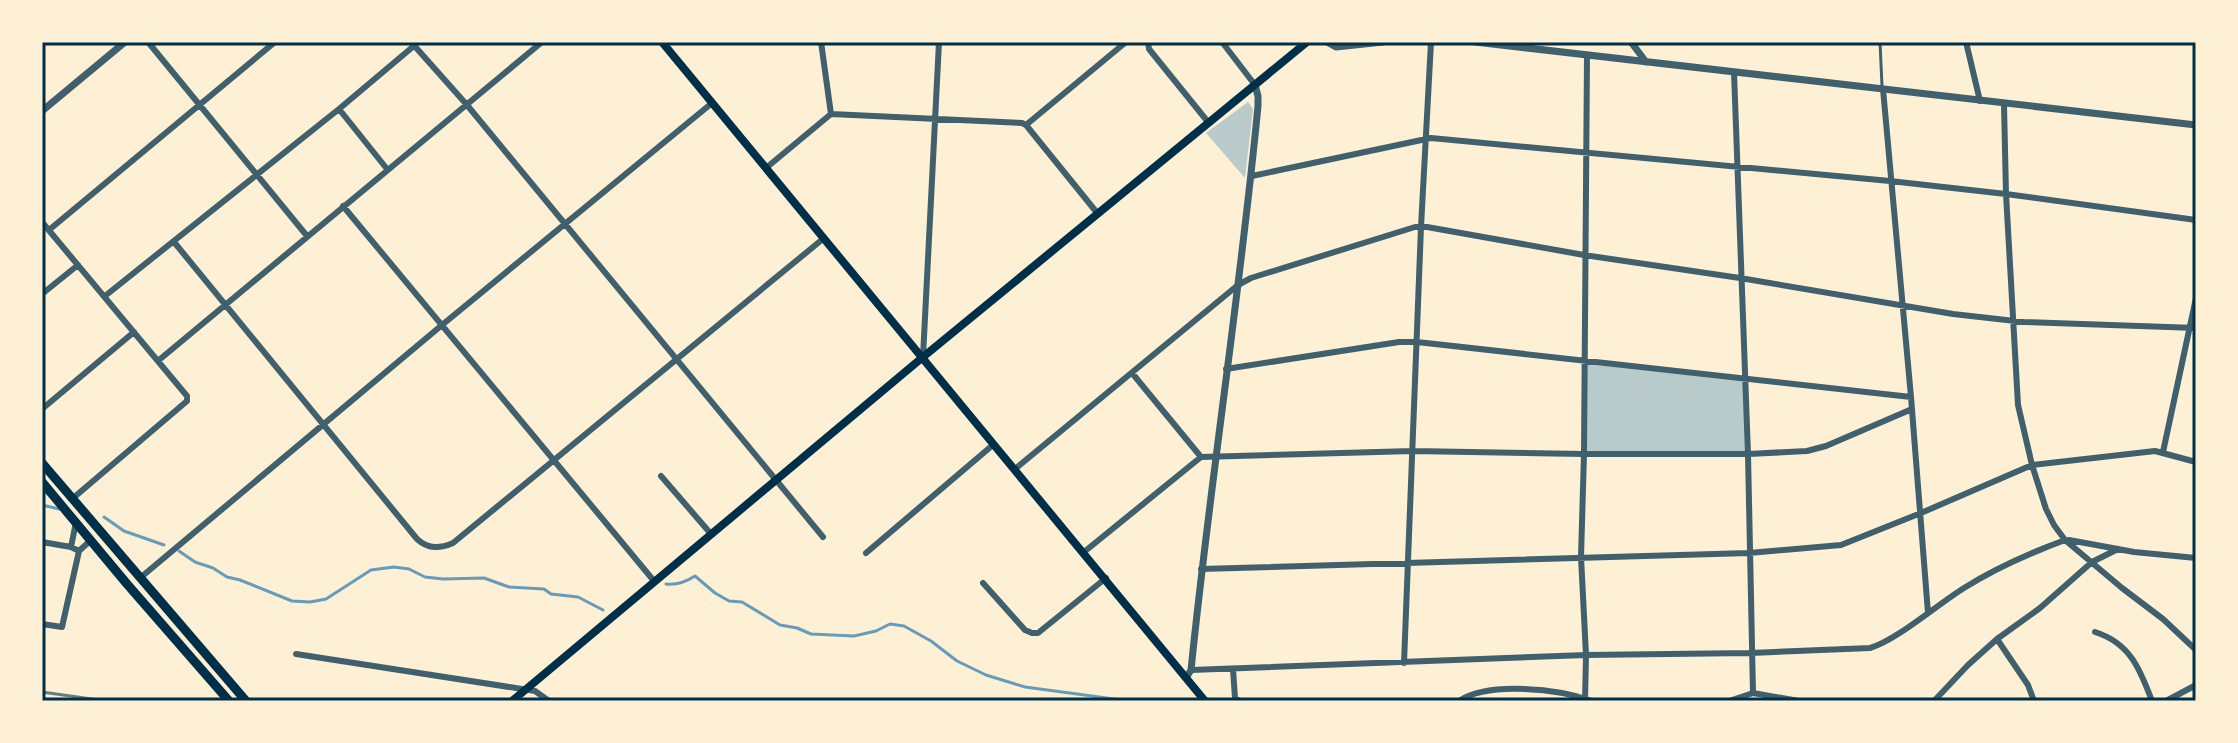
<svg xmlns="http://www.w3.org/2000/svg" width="2238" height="743" font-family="Commissioner,sans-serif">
  <rect width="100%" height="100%" fill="#fdf0d5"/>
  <path fill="#b9caca" d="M 1248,102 L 1253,109 L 1245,178 L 1206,133 Z
    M 1584,361 L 1745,380 L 1748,454 L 1584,454 Z"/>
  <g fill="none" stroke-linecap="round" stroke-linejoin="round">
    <path stroke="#669bbc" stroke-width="3" d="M 42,505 L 59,509
      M 104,517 L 124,531 L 164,545
      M 179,551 L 195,562 L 213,568 L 227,577 L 240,580 L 292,601 L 310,602 L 326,599 L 371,570 L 394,567 L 409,569 L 425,577 L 443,579 L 484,578 L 509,587 L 544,589 L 551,594 L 578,597 L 603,610
      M 666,584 C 677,585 686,582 695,576 L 715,593 L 729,601 L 742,602 L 780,625 L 797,628 L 811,634 L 854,636 L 876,631 L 890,624 L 904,626 L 931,641 L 957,661 L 986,675 L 1025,687 L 1129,701"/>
    <path stroke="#3f606c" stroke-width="3" d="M 1880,42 L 1882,86"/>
    <path stroke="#3f606c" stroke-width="6" d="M 148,42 L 307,236
      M 411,42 L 467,105 L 823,537
      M 821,42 L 831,114
      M 1148,42 L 1149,49 L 1208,122
      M 1222,42 L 1255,85
      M 1966,42 L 1980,101
      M 1734,72 L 1748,454 L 1753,693
      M 1883,89 L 1911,397 L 1928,613
      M 2004,105 L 2006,194 L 2018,405 L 2032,465 L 2046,509 L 2054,525 L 2065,540 L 2122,588 L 2163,619 L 2196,650
      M 339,109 L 387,169
      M 1026,125 L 1126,42
      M 1026,125 L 1098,214
      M 766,168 L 831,114 L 1022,123 L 1026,125
      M 1252,176 L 1431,138 L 1890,181 L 2006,194 L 2196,220
      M 343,206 L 654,581
      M 42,222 L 187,396 L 187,401 L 72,499
      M 49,230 L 275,42
      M 174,242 L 417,539 C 428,549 439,549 453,543 L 824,238
      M 42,294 L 78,265
      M 105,296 L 339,109 L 415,45
      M 923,357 L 939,42
      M 159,360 L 542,42
      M 1226,369 L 1399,342 L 1417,342 L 1911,397
      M 1132,373 L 1201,457 L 1413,451 L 1584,454 L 1748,454 L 1807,451 L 1826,446 L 1912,409
      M 42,409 L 134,332
      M 2163,452 L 2196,298
      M 1015,469 L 1238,285 L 1251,278 L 1415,227 L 1427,227 L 1584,255 L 1740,278 L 1953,314 L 2024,322 L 2196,328
      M 661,476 L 711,534
      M 2069,540 L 2134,552 L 2196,558
      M 42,542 L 71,547 L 79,551
      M 71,547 L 76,522
      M 1084,552 L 1201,457
      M 866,553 L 994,444
      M 1201,569 L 1749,553 L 1841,545 L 1921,513 L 2032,465 L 2155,451 L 2196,462
      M 140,578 L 442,325 L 712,103
      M 983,583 L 1025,630 L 1032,633 L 1038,633 L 1106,578
      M 42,624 L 62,627 L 79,551 L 91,540
      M 2095,632 C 2130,643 2140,669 2152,701
      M 1997,639 L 2028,685 L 2034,701
      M 296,654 L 535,691 L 549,701
      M 1404,663 L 1421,227 L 1431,42
      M 1233,669 L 1235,698 L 1240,701
      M 1191,670 L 1586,655 L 1751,653 L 1870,648 C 1897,640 1938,604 1964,588 C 1996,568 2030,553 2065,540
      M 1459,701 C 1489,681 1559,689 1592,701
      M 1585,701 L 1586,655 L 1581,557 L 1584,454 L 1587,56
      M 1729,701 L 1753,693 L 1799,701
      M 1934,701 L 1968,665 L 1997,639 L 2040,608 L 2092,562 L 2118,549
      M 2166,701 L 2196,685"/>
    <path stroke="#3f606c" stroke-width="7" d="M 1327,42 L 1336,47 L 1383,42
      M 1475,42 L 2196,125
      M 1631,42 L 1646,62
      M 42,111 L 125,42
      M 1186,678 L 1191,670 C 1210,482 1240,295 1258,106 L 1258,96 L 1255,85"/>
    <path stroke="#003049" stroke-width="8" d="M 662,42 L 1205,701
      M 512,701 L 923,357 L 1307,42"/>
    <path stroke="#003049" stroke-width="9" d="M 42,463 L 246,701
      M 42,482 L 127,584 L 229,701"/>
    <path stroke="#657d81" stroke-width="3" d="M 42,692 L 106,701"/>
  </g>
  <rect width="2238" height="743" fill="none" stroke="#fdf0d5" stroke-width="88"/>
  <rect x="44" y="44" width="2150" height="655" fill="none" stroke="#003049" stroke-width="3"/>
</svg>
